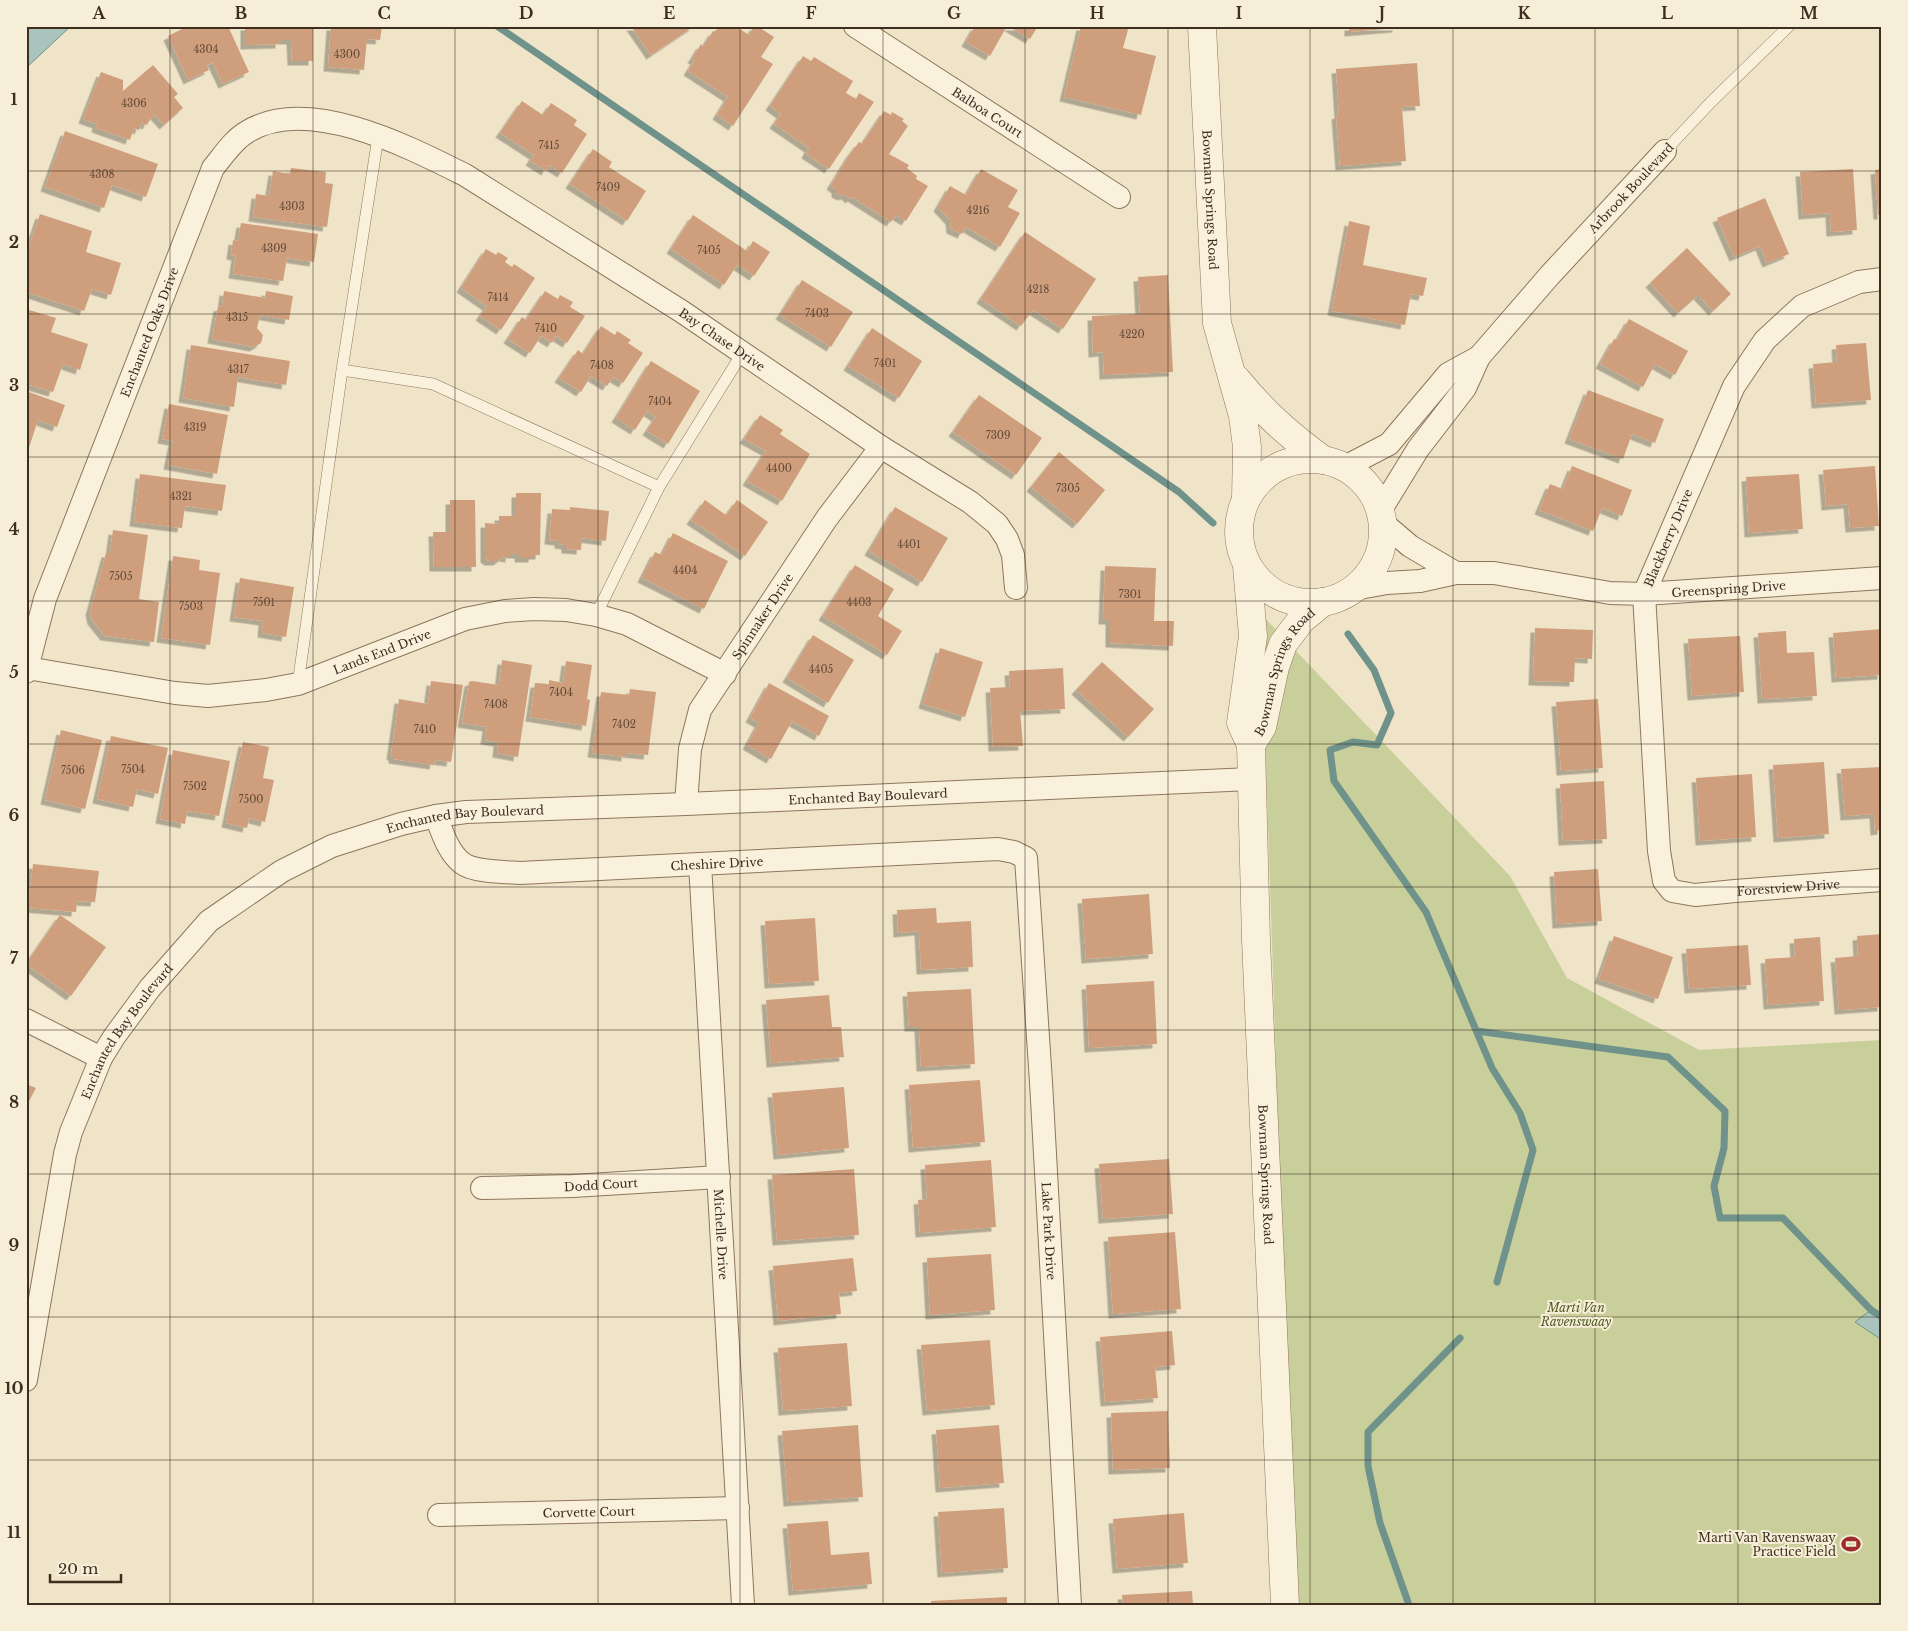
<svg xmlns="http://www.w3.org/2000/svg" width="1908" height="1631" font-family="'Libre Baskerville',serif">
  <defs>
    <filter id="shadow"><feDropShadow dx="-4.5" dy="4.5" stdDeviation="0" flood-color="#0004"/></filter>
  </defs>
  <rect width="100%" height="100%" fill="#f0e4c8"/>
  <path fill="#c9cf9b" d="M 1261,614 L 1510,876 L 1567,978 L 1699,1050 L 1882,1040 L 1882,1605 L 1294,1605 Z"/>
  <path fill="#a9c4bc" stroke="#6f938a" d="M 26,26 L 71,26 L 26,68 Z
    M 1871,1310 L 1882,1313 L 1882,1340 L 1855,1322 Z"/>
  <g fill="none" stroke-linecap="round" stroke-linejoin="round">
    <path stroke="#6f938a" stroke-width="7" d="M 497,26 L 1179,492 L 1213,523
      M 1348,634 L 1374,670 L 1391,713 L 1377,745 L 1353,742 L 1330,750 L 1334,781 L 1426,912 L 1492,1068 L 1520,1113 L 1533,1150 L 1497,1282
      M 1477,1031 L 1668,1057 L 1725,1111 L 1724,1148 L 1714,1186 L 1720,1218 L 1783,1218 L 1871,1310 L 1882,1317
      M 1409,1605 L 1380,1523 L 1368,1466 L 1368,1432 L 1460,1338"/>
  </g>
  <path fill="#cf9f7d" filter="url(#shadow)" d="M 188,26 L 228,26 L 249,72 L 223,84 L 213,63 L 207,65 L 209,70 L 188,80 L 168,36 Z
    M 245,26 L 313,26 L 313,61 L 292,61 L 291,40 L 280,40 L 280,44 L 245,45 Z
    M 331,26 L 382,26 L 380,40 L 367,39 L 364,70 L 328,67 Z
    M 631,26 L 694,26 L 651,55 Z
    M 719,26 L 732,26 L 736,28 L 737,27 L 749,35 L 754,26 L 757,26 L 774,37 L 761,57 L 773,64 L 733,126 L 717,115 L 728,97 L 688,71 L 695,60 L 692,59 L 701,44 L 703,47 L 713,31 L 715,32 Z
    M 975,26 L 1007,26 L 990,56 L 966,42 Z
    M 1008,26 L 1038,26 L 1030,39 Z
    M 1081,26 L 1129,26 L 1123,48 L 1156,56 L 1141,115 L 1064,97 Z
    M 1349,26 L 1397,26 L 1397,28 L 1349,32 Z
    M 803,56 L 811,61 L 814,57 L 853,81 L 846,93 L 856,99 L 859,93 L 874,102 L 829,169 L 806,154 L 809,148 L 774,124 L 781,114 L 770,106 Z
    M 1417,63 L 1420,106 L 1402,107 L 1406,161 L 1340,166 L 1336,115 L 1339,114 L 1336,69 Z
    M 153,65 L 178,94 L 174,97 L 183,108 L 164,125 L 155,115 L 149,121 L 147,125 L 142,123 L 139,130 L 134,128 L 130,140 L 96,128 L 97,124 L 83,119 L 101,72 L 123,80 L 123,91 Z
    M 522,101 L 543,115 L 551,103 L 577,120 L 574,125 L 587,134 L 562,173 L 549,165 L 546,171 L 530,161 L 534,155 L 500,133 Z
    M 884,111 L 891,115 L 892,112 L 904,119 L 902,121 L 908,126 L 889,154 L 909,165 L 907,168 L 917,176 L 916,179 L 928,186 L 906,221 L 896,215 L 891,222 L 852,197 L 850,199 L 846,195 L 842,196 L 836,193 L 836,189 L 831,185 L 850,154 L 859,142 L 862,144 Z
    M 65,131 L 158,164 L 146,197 L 112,185 L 104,208 L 45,187 Z
    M 593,149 L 612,162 L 609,167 L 646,191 L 627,221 L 570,184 Z
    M 291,168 L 326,172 L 325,183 L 333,184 L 327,227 L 253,217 L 256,194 L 269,196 L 273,171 L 290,174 Z
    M 981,169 L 1018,190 L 1008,207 L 1020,213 L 1000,247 L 966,227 L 962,234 L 951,229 L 950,220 L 938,207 L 950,186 L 966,195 Z
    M 1853,169 L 1857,230 L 1831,232 L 1830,213 L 1803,215 L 1800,172 Z
    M 1882,169 L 1882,215 L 1878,215 L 1875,170 Z
    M 1765,198 L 1789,254 L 1767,263 L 1760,246 L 1734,257 L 1717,218 Z
    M 40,214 L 92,231 L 86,252 L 121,263 L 111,295 L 92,289 L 84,311 L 26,292 L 26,255 Z
    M 693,215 L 747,251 L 753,241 L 770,252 L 754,276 L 737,265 L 724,285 L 671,249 Z
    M 1349,221 L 1370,226 L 1363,265 L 1427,278 L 1423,296 L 1411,294 L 1405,325 L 1332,311 Z
    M 241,223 L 318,234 L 314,262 L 287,258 L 283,281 L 233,274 L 236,256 L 231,255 L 233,240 L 238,241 Z
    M 1025,232 L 1096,279 L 1063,329 L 1033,310 L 1021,326 L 981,299 Z
    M 1687,248 L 1731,294 L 1713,311 L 1698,295 L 1678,313 L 1650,283 Z
    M 486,249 L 496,255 L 498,252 L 508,258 L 505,262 L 512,267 L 514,264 L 535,278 L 501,330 L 480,316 L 487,306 L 461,288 Z
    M 1168,275 L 1173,372 L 1104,375 L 1103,352 L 1093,353 L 1092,316 L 1140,314 L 1138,277 Z
    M 802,280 L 853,312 L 831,347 L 780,315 Z
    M 224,291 L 265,298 L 266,291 L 293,296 L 289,320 L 260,315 L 257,328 L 263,335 L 261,343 L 254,347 L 212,339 L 218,307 L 222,306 Z
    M 545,291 L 558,299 L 560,295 L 573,302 L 570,307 L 585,316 L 567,343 L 556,336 L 552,343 L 541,336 L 530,353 L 508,339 L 522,317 L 526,320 Z
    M 26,309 L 56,318 L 51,332 L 88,344 L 80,370 L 63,364 L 53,392 L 26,384 Z
    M 1629,319 L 1688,351 L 1675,375 L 1655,364 L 1643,387 L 1600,364 L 1614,339 L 1617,340 Z
    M 601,326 L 615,335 L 617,331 L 631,340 L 628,343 L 643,353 L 623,383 L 613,377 L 607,386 L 591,376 L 581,392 L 559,378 L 578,350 L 583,354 Z
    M 872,328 L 922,361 L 899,398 L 848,366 Z
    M 1866,343 L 1871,400 L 1816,404 L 1813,364 L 1837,362 L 1836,345 Z
    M 191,345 L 290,361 L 286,385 L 238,377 L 234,407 L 183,398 Z
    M 651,361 L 700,391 L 668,444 L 647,431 L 656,417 L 647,411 L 635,430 L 616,418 Z
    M 1588,390 L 1664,419 L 1655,443 L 1632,434 L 1623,459 L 1569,439 Z
    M 26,391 L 65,405 L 57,427 L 38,420 L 27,454 Z
    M 979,395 L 1042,438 L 1016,475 L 953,432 Z
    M 169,404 L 228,415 L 217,474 L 168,465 L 173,441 L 162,439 Z
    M 760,415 L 783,430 L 780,434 L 810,454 L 782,501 L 747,481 L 766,451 L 744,439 Z
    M 1059,452 L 1105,490 L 1077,524 L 1031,487 Z
    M 1572,466 L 1632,490 L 1622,516 L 1602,508 L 1593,531 L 1539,510 L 1550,484 L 1563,489 Z
    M 1875,466 L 1879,526 L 1850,528 L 1848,504 L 1826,506 L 1823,470 Z
    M 140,474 L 226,485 L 222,511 L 185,506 L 182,528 L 134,522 Z
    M 1799,474 L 1803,529 L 1749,533 L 1746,477 Z
    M 516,493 L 541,493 L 540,555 L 533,555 L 533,558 L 519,558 L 519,554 L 510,554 L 510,558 L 503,557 L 498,561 L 489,561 L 485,558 L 485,523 L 499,524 L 499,516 L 516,516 Z
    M 450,500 L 475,500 L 476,567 L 434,567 L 433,532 L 450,532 Z
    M 705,500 L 726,515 L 737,500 L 768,522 L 745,556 L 691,520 Z
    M 570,507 L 609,511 L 606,541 L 582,538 L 581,550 L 566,549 L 566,545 L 559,544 L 559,541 L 549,540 L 552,509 L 570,510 Z
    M 895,507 L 948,538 L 922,582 L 869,551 Z
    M 113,530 L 148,535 L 139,599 L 159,602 L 154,642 L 105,636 L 92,620 L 90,611 L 106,553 L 110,553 Z
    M 673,533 L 728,561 L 704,609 L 642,578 L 655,552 L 662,555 Z
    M 173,556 L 200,560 L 199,570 L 220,573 L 210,645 L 161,638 Z
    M 855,565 L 894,589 L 878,616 L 902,631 L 887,655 L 823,616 Z
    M 1105,566 L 1156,568 L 1154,621 L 1174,621 L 1173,646 L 1110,643 L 1110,620 L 1103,620 Z
    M 240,578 L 294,587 L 286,637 L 262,633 L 263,621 L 234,617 Z
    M 1535,628 L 1593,630 L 1592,659 L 1575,658 L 1574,682 L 1533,681 Z
    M 1882,629 L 1882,675 L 1836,678 L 1833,633 Z
    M 1786,631 L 1787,653 L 1814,652 L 1817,696 L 1762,699 L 1758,633 Z
    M 813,635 L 854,660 L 828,703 L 787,678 Z
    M 1740,636 L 1744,692 L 1692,696 L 1688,639 Z
    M 940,648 L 983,662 L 965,717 L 923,704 Z
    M 502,660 L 532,665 L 518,757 L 497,753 L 498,742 L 485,740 L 487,727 L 462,723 L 469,682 L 472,681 L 499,685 Z
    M 566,661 L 592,665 L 587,699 L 590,700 L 586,726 L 530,717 L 535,683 L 549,684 L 549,680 L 563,683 Z
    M 1102,662 L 1154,709 L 1128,737 L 1076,690 Z
    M 1063,668 L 1065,709 L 1020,711 L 1023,746 L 993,747 L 990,688 L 1010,687 L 1009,671 Z
    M 431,681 L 463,685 L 451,762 L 435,760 L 434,765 L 393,759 L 393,756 L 391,755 L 399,699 L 428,704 Z
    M 769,683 L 829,716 L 819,736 L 792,721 L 771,759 L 747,745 L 759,723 L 750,718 Z
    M 630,689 L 656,692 L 648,755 L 626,753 L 626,757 L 592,753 L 601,692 L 629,695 Z
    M 1598,699 L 1603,768 L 1561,771 L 1556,702 Z
    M 61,730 L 102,740 L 85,809 L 45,800 Z
    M 111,736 L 168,748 L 158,794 L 137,789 L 133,807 L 97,799 Z
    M 243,742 L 269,747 L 263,778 L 274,780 L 265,822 L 249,818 L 247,828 L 226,823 Z
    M 173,750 L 230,761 L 219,816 L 187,811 L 185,824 L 160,819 Z
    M 1824,762 L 1829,834 L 1778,838 L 1773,765 Z
    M 1882,767 L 1882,830 L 1875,831 L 1874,814 L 1845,816 L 1841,769 Z
    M 1752,774 L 1756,837 L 1700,841 L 1696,778 Z
    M 1604,781 L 1607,839 L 1563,841 L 1560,784 Z
    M 33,864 L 99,871 L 95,902 L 77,901 L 76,912 L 28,908 Z
    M 1598,869 L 1602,921 L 1557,924 L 1554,872 Z
    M 1149,894 L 1153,954 L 1086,959 L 1082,899 Z
    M 936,908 L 937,923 L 971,921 L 973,967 L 921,970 L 919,931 L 898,933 L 897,910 Z
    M 60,915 L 106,947 L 71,996 L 26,964 Z
    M 815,918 L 819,981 L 769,984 L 765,921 Z
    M 1882,934 L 1882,1007 L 1839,1010 L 1835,958 L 1858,956 L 1857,936 Z
    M 1614,936 L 1673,957 L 1658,999 L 1599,979 Z
    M 1820,937 L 1824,1001 L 1768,1005 L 1765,959 L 1795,957 L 1794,939 Z
    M 1748,945 L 1751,985 L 1689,989 L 1686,949 Z
    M 1154,981 L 1157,1044 L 1089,1048 L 1086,985 Z
    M 971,989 L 975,1064 L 921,1067 L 919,1027 L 909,1027 L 907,992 Z
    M 829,995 L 832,1027 L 841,1027 L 844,1057 L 771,1063 L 766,1000 Z
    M 980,1080 L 985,1142 L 913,1148 L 909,1085 Z
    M 26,1084 L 36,1088 L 26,1107 Z
    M 844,1087 L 849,1148 L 778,1155 L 772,1093 Z
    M 1169,1159 L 1173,1214 L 1103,1219 L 1099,1164 Z
    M 991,1160 L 996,1227 L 920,1233 L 918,1200 L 927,1199 L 925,1165 Z
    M 854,1169 L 859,1235 L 777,1241 L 772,1175 Z
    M 1175,1232 L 1181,1309 L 1113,1314 L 1108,1237 Z
    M 991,1254 L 995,1310 L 930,1315 L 927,1258 Z
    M 853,1258 L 857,1291 L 839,1293 L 841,1314 L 778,1321 L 773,1266 Z
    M 1172,1331 L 1175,1365 L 1155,1367 L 1158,1398 L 1105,1402 L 1100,1337 Z
    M 990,1340 L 995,1405 L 927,1411 L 921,1345 Z
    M 847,1343 L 852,1406 L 783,1411 L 778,1348 Z
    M 1168,1411 L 1170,1468 L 1113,1470 L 1111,1413 Z
    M 858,1425 L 863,1497 L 788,1502 L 782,1431 Z
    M 999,1425 L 1004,1483 L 940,1488 L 936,1430 Z
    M 1004,1508 L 1008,1568 L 942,1573 L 938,1512 Z
    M 1184,1513 L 1188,1563 L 1117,1569 L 1113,1519 Z
    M 828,1521 L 831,1555 L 869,1552 L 872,1584 L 793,1591 L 787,1524 Z
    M 1192,1591 L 1193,1605 L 1123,1605 L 1122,1595 Z
    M 1007,1597 L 1007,1605 L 931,1605 L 931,1601 Z"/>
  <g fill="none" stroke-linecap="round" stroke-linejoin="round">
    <g stroke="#8d765c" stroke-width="12">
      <path id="service" d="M 1665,151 L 1711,102 L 1789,26
        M 342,370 L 433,384 L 659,487
        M 596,615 L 659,487 L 743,352
        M 298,684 L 342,370 L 378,137"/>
    </g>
    <g stroke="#8d765c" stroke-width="24">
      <g id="minor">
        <path id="s1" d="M 855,26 L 1119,197"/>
        <path id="s2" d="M 1882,279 L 1859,282 L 1802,306 L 1765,340 L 1734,386 L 1644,594 L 1659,851 L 1664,881 L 1672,891 L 1695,895 L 1735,891 L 1882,880"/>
        <path d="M 1345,467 L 1389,444 L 1448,374 L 1479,357"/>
        <path d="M 1380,511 L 1418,449 L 1465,388 L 1479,357 L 1550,275 L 1665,151"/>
        <path d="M 1383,523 L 1410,546 L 1456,573"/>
        <path id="s3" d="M 1354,589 L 1387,583 L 1420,581 L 1456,573 L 1494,573 L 1610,593 L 1644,594 L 1882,578"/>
        <path id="s4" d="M 27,668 L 175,693 L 208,696 L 266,690 L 298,684 L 465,619 L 505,611 L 534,609 L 566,610 L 596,615 L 627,624 L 725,674"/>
        <path id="s5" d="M 26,672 L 45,599 L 213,168 C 223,156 233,140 247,132 C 307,94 409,147 465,175 L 681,311 L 881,447 L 970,502 L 997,524 L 1007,539 L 1013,555 L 1016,588"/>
        <path id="s6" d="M 686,804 L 690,749 L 700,710 L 827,518 L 881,447"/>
        <path id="s7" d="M 436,816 C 442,832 448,852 462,863 C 473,872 506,872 520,873 L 998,849 L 1014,852 L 1026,858 L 1041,1082 L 1070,1605"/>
        <path id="s8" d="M 700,864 L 743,1605"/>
        <path d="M 26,1020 L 101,1058"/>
        <path id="s9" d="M 482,1188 L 573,1186 L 719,1177"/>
        <path id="s10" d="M 26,1380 L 65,1154 L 71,1132 L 101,1058 L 114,1037 L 150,988 L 209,921 L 282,871 L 332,846 L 401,824 L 436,816 L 466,812 L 686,804 L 1251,779"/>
        <path id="s11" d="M 439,1515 L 738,1508"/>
      </g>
    </g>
    <g stroke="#8d765c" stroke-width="29">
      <g id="tertiary">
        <path id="s12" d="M 1202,26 L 1217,323 L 1243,416 L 1247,447 L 1246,499"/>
        <path d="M 1237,380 C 1264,413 1289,435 1323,460"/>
        <circle cx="1311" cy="531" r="72"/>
        <path id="s13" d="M 1247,566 L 1253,636 L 1241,723 L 1251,745 L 1256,940 L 1285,1605"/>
        <path id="s14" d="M 1251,745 L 1262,727 L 1275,667 L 1283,644 L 1301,620 L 1323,602"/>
      </g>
    </g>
    <use href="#service" stroke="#faf1dc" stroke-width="11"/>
    <use href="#minor" stroke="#faf1dc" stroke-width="22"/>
    <use href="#tertiary" stroke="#faf1dc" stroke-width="28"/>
  </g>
  <path fill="none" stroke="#3d2e20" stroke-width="1" stroke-opacity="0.55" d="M 170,26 L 170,1605M 313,26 L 313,1605M 455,26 L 455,1605M 598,26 L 598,1605M 740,26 L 740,1605M 883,26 L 883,1605M 1025,26 L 1025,1605M 1168,26 L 1168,1605M 1310,26 L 1310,1605M 1453,26 L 1453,1605M 1595,26 L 1595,1605M 1738,26 L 1738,1605M 26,171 L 1882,171M 26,314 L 1882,314M 26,457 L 1882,457M 26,601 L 1882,601M 26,744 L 1882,744M 26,887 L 1882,887M 26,1030 L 1882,1030M 26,1174 L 1882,1174M 26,1317 L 1882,1317M 26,1460 L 1882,1460"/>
  <defs>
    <g id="stadium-bare" transform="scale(1.5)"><path d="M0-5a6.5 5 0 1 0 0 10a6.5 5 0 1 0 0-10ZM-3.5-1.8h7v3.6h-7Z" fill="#9e2a2b" stroke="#f7eed8" stroke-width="2.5" paint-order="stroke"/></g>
  </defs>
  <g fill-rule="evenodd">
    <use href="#stadium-bare" x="1851" y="1544"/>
  </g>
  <g text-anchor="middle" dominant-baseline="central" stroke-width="4" stroke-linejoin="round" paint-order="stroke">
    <g font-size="10" fill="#624a37">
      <text x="206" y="49">4304</text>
      <text x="347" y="54">4300</text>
      <text x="134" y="103">4306</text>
      <text x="549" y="145">7415</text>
      <text x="102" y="174">4308</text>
      <text x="608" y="187">7409</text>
      <text x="292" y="206">4303</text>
      <text x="978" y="210">4216</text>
      <text x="274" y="248">4309</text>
      <text x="709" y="250">7405</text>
      <text x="1038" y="289">4218</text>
      <text x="498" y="297">7414</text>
      <text x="817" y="313">7403</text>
      <text x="237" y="317">4315</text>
      <text x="546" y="328">7410</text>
      <text x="1132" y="334">4220</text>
      <text x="885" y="363">7401</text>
      <text x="602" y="365">7408</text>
      <text x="238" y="369">4317</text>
      <text x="660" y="401">7404</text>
      <text x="195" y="427">4319</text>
      <text x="998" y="435">7309</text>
      <text x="779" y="468">4400</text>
      <text x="1068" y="488">7305</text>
      <text x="181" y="496">4321</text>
      <text x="909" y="544">4401</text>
      <text x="685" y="570">4404</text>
      <text x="121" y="576">7505</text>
      <text x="1130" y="594">7301</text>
      <text x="264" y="602">7501</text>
      <text x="859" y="602">4403</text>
      <text x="191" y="606">7503</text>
      <text x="821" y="669">4405</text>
      <text x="561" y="692">7404</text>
      <text x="496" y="704">7408</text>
      <text x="624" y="724">7402</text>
      <text x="425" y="729">7410</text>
      <text x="133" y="769">7504</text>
      <text x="73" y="770">7506</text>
      <text x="195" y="786">7502</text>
      <text x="251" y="799">7500</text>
    </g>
    <g font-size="12" fill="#3d2e20" stroke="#f7eed8">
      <text stroke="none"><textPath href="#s1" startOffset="158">Balboa Court</textPath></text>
      <text transform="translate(1631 188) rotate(-47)">Arbrook Boulevard</text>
      <text stroke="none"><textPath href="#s12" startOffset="174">Bowman Springs Road</textPath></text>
      <text stroke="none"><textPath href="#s5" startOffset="362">Enchanted Oaks Drive</textPath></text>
      <text stroke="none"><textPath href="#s5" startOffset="1124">Bay Chase Drive</textPath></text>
      <text transform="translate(1668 538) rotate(-67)">Blackberry Drive</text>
      <text stroke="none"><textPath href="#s3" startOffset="378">Greenspring Drive</textPath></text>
      <text stroke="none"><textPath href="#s6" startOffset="208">Spinnaker Drive</textPath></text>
      <text stroke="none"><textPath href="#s4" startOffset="364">Lands End Drive</textPath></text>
      <text stroke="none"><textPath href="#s14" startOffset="82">Bowman Springs Road</textPath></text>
      <text stroke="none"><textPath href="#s10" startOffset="1192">Enchanted Bay Boulevard</textPath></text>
      <text stroke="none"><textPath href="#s10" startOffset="788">Enchanted Bay Boulevard</textPath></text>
      <text stroke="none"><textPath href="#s7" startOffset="311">Cheshire Drive</textPath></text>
      <text stroke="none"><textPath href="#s2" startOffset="835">Forestview Drive</textPath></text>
      <text stroke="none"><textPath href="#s10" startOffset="368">Enchanted Bay Boulevard</textPath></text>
      <text stroke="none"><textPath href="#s13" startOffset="612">Bowman Springs Road</textPath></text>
      <text stroke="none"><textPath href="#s9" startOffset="119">Dodd Court</textPath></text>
      <text stroke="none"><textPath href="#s7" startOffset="996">Lake Park Drive</textPath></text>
      <text stroke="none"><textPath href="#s8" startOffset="371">Michelle Drive</textPath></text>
      <text stroke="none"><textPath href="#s11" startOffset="150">Corvette Court</textPath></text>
    </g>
    <g font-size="12" font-style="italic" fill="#4d5a26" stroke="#f7eed8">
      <text x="1576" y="1307">Marti Van<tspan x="1576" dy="14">Ravenswaay</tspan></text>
    </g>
    <g font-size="12" fill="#3d2e20" stroke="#f7eed8" text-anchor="end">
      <text x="1836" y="1537">Marti Van Ravenswaay<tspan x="1836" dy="14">Practice Field</tspan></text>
    </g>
  </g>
  <rect width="1908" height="1631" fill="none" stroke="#f7eed8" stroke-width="55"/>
  <path d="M50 1574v8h71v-8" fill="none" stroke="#3d2e20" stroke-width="2.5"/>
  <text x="58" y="1574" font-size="15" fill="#3d2e20" stroke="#f7eed8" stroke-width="4" paint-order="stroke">20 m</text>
  <rect x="28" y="28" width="1852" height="1576" fill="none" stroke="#3d2e20" stroke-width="2"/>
  <g font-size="16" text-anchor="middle" font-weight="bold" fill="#3d2e20">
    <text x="99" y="19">A</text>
    <text x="241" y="19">B</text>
    <text x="384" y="19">C</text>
    <text x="526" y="19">D</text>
    <text x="669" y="19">E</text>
    <text x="811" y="19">F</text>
    <text x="954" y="19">G</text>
    <text x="1097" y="19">H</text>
    <text x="1239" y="19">I</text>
    <text x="1382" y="19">J</text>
    <text x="1524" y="19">K</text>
    <text x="1667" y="19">L</text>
    <text x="1809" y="19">M</text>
    <text x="14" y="105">1</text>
    <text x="14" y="248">2</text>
    <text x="14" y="391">3</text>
    <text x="14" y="535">4</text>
    <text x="14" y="678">5</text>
    <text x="14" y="821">6</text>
    <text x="14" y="964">7</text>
    <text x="14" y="1108">8</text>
    <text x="14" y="1251">9</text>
    <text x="14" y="1394">10</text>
    <text x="14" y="1538">11</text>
  </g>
</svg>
